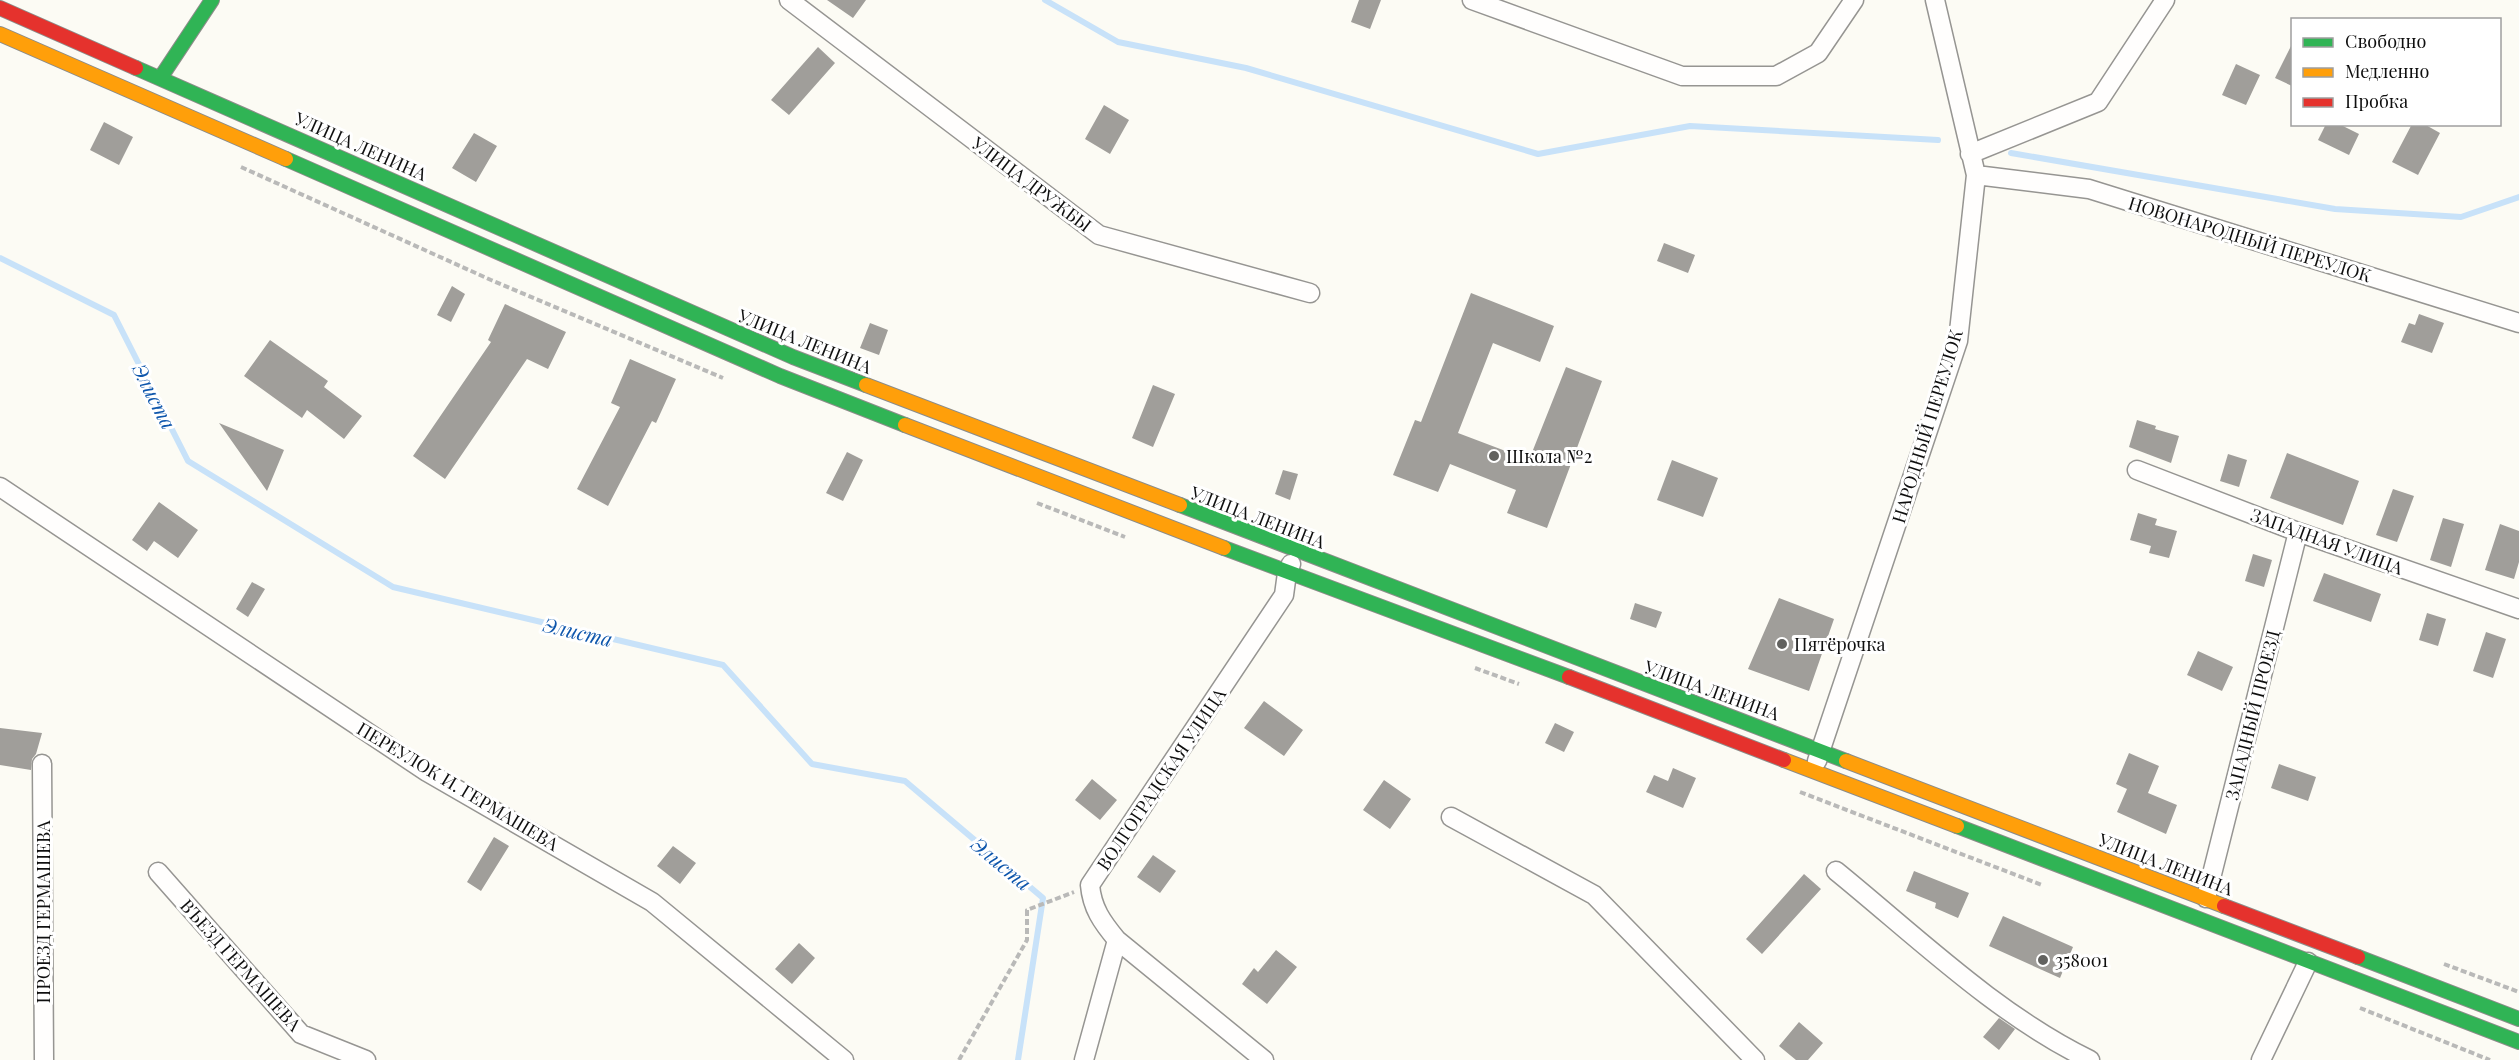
<svg xmlns="http://www.w3.org/2000/svg" width="2519" height="1060" font-family="'Playfair Display',serif">
  <rect width="100%" height="100%" fill="#fcfbf4"/>
  <g fill="none" stroke-linecap="round" stroke-linejoin="round">
    <path stroke="#c8e2f9" stroke-width="6" d="M 1045,0 L 1118,42 L 1246,68 L 1538,154 L 1690,126 L 1938,140
      M 2011,153 L 2335,209 L 2461,217 L 2519,197
      M 0,258 L 114,315 L 188,461 L 393,587 L 723,665 L 812,764 L 905,781 L 1043,898 L 1018,1060"/>
  </g>
  <path fill="#a09e9a" d="M 827,0 L 866,0 L 853,18 Z
    M 1359,0 L 1381,0 L 1370,29 L 1351,22 Z
    M 2292,44 L 2292,86 L 2275,78 Z
    M 818,47 L 835,63 L 789,115 L 771,100 Z
    M 2236,64 L 2260,75 L 2246,105 L 2222,95 Z
    M 1104,105 L 1129,120 L 1110,154 L 1085,139 Z
    M 104,122 L 133,137 L 119,165 L 90,150 Z
    M 2326,124 L 2339,124 L 2359,134 L 2349,155 L 2318,140 Z
    M 2412,124 L 2424,124 L 2440,133 L 2418,175 L 2392,162 Z
    M 474,133 L 497,146 L 476,182 L 452,168 Z
    M 1664,243 L 1695,255 L 1688,273 L 1657,261 Z
    M 452,286 L 465,294 L 451,322 L 437,315 Z
    M 1471,293 L 1554,326 L 1540,362 L 1493,343 L 1458,433 L 1529,460 L 1566,367 L 1602,381 L 1547,528 L 1507,513 L 1516,490 L 1450,464 L 1438,492 L 1393,475 L 1415,420 L 1421,422 Z
    M 505,304 L 566,332 L 548,369 L 527,359 L 445,479 L 413,456 L 491,342 L 488,340 Z
    M 2419,314 L 2444,323 L 2432,353 L 2401,342 L 2409,323 L 2415,325 Z
    M 870,323 L 888,330 L 879,355 L 860,348 Z
    M 270,340 L 328,381 L 324,387 L 362,416 L 344,439 L 307,410 L 302,418 L 244,376 Z
    M 630,359 L 676,379 L 656,423 L 652,421 L 608,506 L 577,489 L 620,407 L 611,403 Z
    M 1153,385 L 1175,394 L 1153,447 L 1132,438 Z
    M 2137,420 L 2156,426 L 2155,429 L 2179,436 L 2171,463 L 2129,447 Z
    M 219,423 L 284,450 L 267,491 Z
    M 847,452 L 863,460 L 843,501 L 826,493 Z
    M 2287,453 L 2359,481 L 2343,525 L 2270,498 Z
    M 2228,454 L 2247,460 L 2239,487 L 2220,481 Z
    M 1672,460 L 1718,478 L 1703,517 L 1657,500 Z
    M 1283,470 L 1298,474 L 1290,500 L 1275,494 Z
    M 2393,489 L 2414,496 L 2397,542 L 2376,535 Z
    M 159,502 L 198,530 L 178,558 L 154,541 L 147,551 L 132,540 Z
    M 2138,513 L 2157,519 L 2155,525 L 2177,531 L 2169,558 L 2149,553 L 2151,546 L 2130,540 Z
    M 2443,518 L 2464,524 L 2451,567 L 2430,560 Z
    M 2500,524 L 2519,531 L 2519,562 L 2514,579 L 2485,570 Z
    M 2253,554 L 2272,560 L 2264,587 L 2245,581 Z
    M 2324,573 L 2381,594 L 2371,622 L 2313,601 Z
    M 252,582 L 265,589 L 248,617 L 236,609 Z
    M 1779,598 L 1834,619 L 1809,691 L 1748,669 Z
    M 1635,603 L 1662,612 L 1656,628 L 1630,619 Z
    M 2427,613 L 2446,619 L 2438,646 L 2419,640 Z
    M 2486,632 L 2506,639 L 2493,678 L 2473,671 Z
    M 2198,651 L 2233,667 L 2222,691 L 2187,675 Z
    M 1264,701 L 1303,730 L 1284,756 L 1244,728 Z
    M 1555,723 L 1574,732 L 1564,752 L 1545,743 Z
    M 0,728 L 42,733 L 36,754 L 32,759 L 31,770 L 0,765 Z
    M 2129,753 L 2159,766 L 2148,793 L 2177,805 L 2166,834 L 2117,812 L 2127,789 L 2116,784 Z
    M 2279,764 L 2316,777 L 2308,801 L 2271,788 Z
    M 1673,768 L 1696,778 L 1683,808 L 1646,792 L 1654,775 L 1668,781 Z
    M 1092,779 L 1117,800 L 1100,820 L 1075,800 Z
    M 1384,780 L 1411,799 L 1390,829 L 1363,810 Z
    M 494,837 L 509,846 L 481,891 L 467,882 Z
    M 673,846 L 696,863 L 680,884 L 657,866 Z
    M 1153,855 L 1176,871 L 1160,893 L 1137,877 Z
    M 1914,871 L 1969,893 L 1958,918 L 1935,908 L 1936,903 L 1906,891 Z
    M 1804,874 L 1821,889 L 1762,954 L 1746,939 Z
    M 2003,916 L 2073,947 L 2060,978 L 1989,946 Z
    M 799,943 L 815,958 L 792,984 L 775,969 Z
    M 1276,950 L 1297,967 L 1267,1004 L 1242,984 L 1254,968 L 1258,972 Z
    M 1999,1018 L 2015,1029 L 1999,1050 L 1983,1037 Z
    M 1799,1022 L 1823,1043 L 1808,1060 L 1796,1060 L 1779,1046 Z"/>
  <g fill="none" stroke-linecap="round" stroke-linejoin="round">
    <g stroke="#969592" stroke-width="21">
      <path id="street" d="M 789,0 L 1099,235 L 1310,293
        M 1472,0 L 1682,76 L 1776,76 L 1818,53 L 1854,0
        M 1970,154 L 2098,102 L 2165,0
        M 1976,175 L 2089,189 L 2519,323
        M 2137,470 L 2298,532 L 2519,609
        M 0,487 L 427,772 L 652,902 L 844,1060
        M 1817,761 L 1958,341 L 1976,175 L 1935,0
        M 42,764 L 44,1060
        M 1451,817 L 1594,895 L 1755,1060
        M 1836,871 C 1916,936 1997,1015 2090,1060
        M 158,872 L 301,1034 L 366,1060
        M 2206,898 L 2298,532
        M 1117,940 L 1264,1060
        M 1084,1060 L 1117,940 C 1102,922 1092,908 1090,885 L 1284,595 L 1287,573 L 1291,564
        M 2261,1060 L 2308,962"/>
    </g>
    <g stroke="#8c8c89" stroke-width="16">
      <path id="fast" d="M 136,68 L 793,357 L 866,385
        M 161,77 L 212,0
        M 286,159 L 780,376 L 905,425
        M 1180,505 L 1846,761
        M 1224,548 L 1569,677
        M 1957,826 L 2519,1042
        M 2358,957 L 2519,1019"/>
    </g>
    <g stroke="#8c8c89" stroke-width="16">
      <path id="slow" d="M 0,34 L 286,159
        M 866,385 L 1180,505
        M 905,425 L 1224,548
        M 1784,760 L 1957,826
        M 1846,761 L 2224,906"/>
    </g>
    <g stroke="#8c8c89" stroke-width="16">
      <path id="jam" d="M 0,8 L 136,68
        M 1569,677 L 1784,760
        M 2224,906 L 2358,957"/>
    </g>
    <path stroke="#b9b9b8" stroke-width="4" stroke-dasharray="6 3" stroke-linecap="butt" d="M 241,167 L 491,280 L 723,378
      M 1037,503 L 1125,537
      M 1475,668 L 1519,684
      M 1800,792 L 2042,885
      M 2444,964 L 2519,992
      M 2360,1008 L 2490,1060
      M 959,1060 L 1027,940 L 1027,910 L 1074,892"/>
    <use href="#street" stroke="#fffefd" stroke-width="18"/>
    <use href="#fast" stroke="#30b455" stroke-width="14"/>
    <use href="#slow" stroke="#ff9f0a" stroke-width="14"/>
    <use href="#jam" stroke="#e5322d" stroke-width="14"/>
  </g>
  <g fill="#62625f" stroke="#fff" stroke-width="2">
    <circle cx="1494" cy="456" r="6"/>
    <circle cx="1782" cy="644" r="6"/>
    <circle cx="2043" cy="960" r="6"/>
  </g>
  <g text-anchor="middle" dominant-baseline="central" stroke-width="6" stroke-linejoin="round" paint-order="stroke">
    <g font-size="18" fill="#0f0f0f" stroke="#fff">
      <text transform="translate(361 146) rotate(24)">УЛИЦА ЛЕНИНА</text>
      <text transform="translate(1032 184) rotate(37)">УЛИЦА ДРУЖБЫ</text>
      <text transform="translate(2250 239) rotate(17)">НОВОНАРОДНЫЙ ПЕРЕУЛОК</text>
      <text transform="translate(805 341) rotate(22)">УЛИЦА ЛЕНИНА</text>
      <text transform="translate(1927 426) rotate(-73)">НАРОДНЫЙ ПЕРЕУЛОК</text>
      <text transform="translate(1258 517) rotate(21)">УЛИЦА ЛЕНИНА</text>
      <text transform="translate(2327 541) rotate(20)">ЗАПАДНАЯ УЛИЦА</text>
      <text transform="translate(1712 690) rotate(20)">УЛИЦА ЛЕНИНА</text>
      <text transform="translate(2252 715) rotate(-76)">ЗАПАДНЫЙ ПРОЕЗД</text>
      <text transform="translate(1161 779) rotate(-56)">ВОЛГОГРАДСКАЯ УЛИЦА</text>
      <text transform="translate(458 786) rotate(31)">ПЕРЕУЛОК И. ГЕРМАШЕВА</text>
      <text transform="translate(2166 864) rotate(21)">УЛИЦА ЛЕНИНА</text>
      <text transform="translate(43 912) rotate(-90)">ПРОЕЗД ГЕРМАШЕВА</text>
      <text transform="translate(241 965) rotate(48)">ВЪЕЗД ГЕРМАШЕВА</text>
    </g>
    <g font-size="18" fill="#0f0f0f" stroke="#fff" text-anchor="start">
      <text x="1506" y="456">Школа №2</text>
      <text x="1794" y="644">Пятёрочка</text>
      <text x="2055" y="960">358001</text>
    </g>
    <g font-size="20" font-style="italic" fill="#0e56ac" stroke="#fff">
      <text transform="translate(155 396) rotate(63)">Элиста</text>
      <text transform="translate(578 631) rotate(13)">Элиста</text>
      <text transform="translate(1002 863) rotate(40)">Элиста</text>
    </g>
  </g>
  <rect x="2291" y="18" width="210" height="108" fill="#ffffff" stroke="#9f9f9f" stroke-width="1.5"/>
  <rect x="2303" y="38" width="30" height="9" fill="#30b455" stroke="#9f9f9f" stroke-width="1.5"/>
  <text x="2345" y="48" font-size="18" fill="#0f0f0f">Свободно</text>
  <rect x="2303" y="68" width="30" height="9" fill="#ff9f0a" stroke="#9f9f9f" stroke-width="1.5"/>
  <text x="2345" y="78" font-size="18" fill="#0f0f0f">Медленно</text>
  <rect x="2303" y="98" width="30" height="9" fill="#e5322d" stroke="#9f9f9f" stroke-width="1.5"/>
  <text x="2345" y="108" font-size="18" fill="#0f0f0f">Пробка</text>
</svg>
